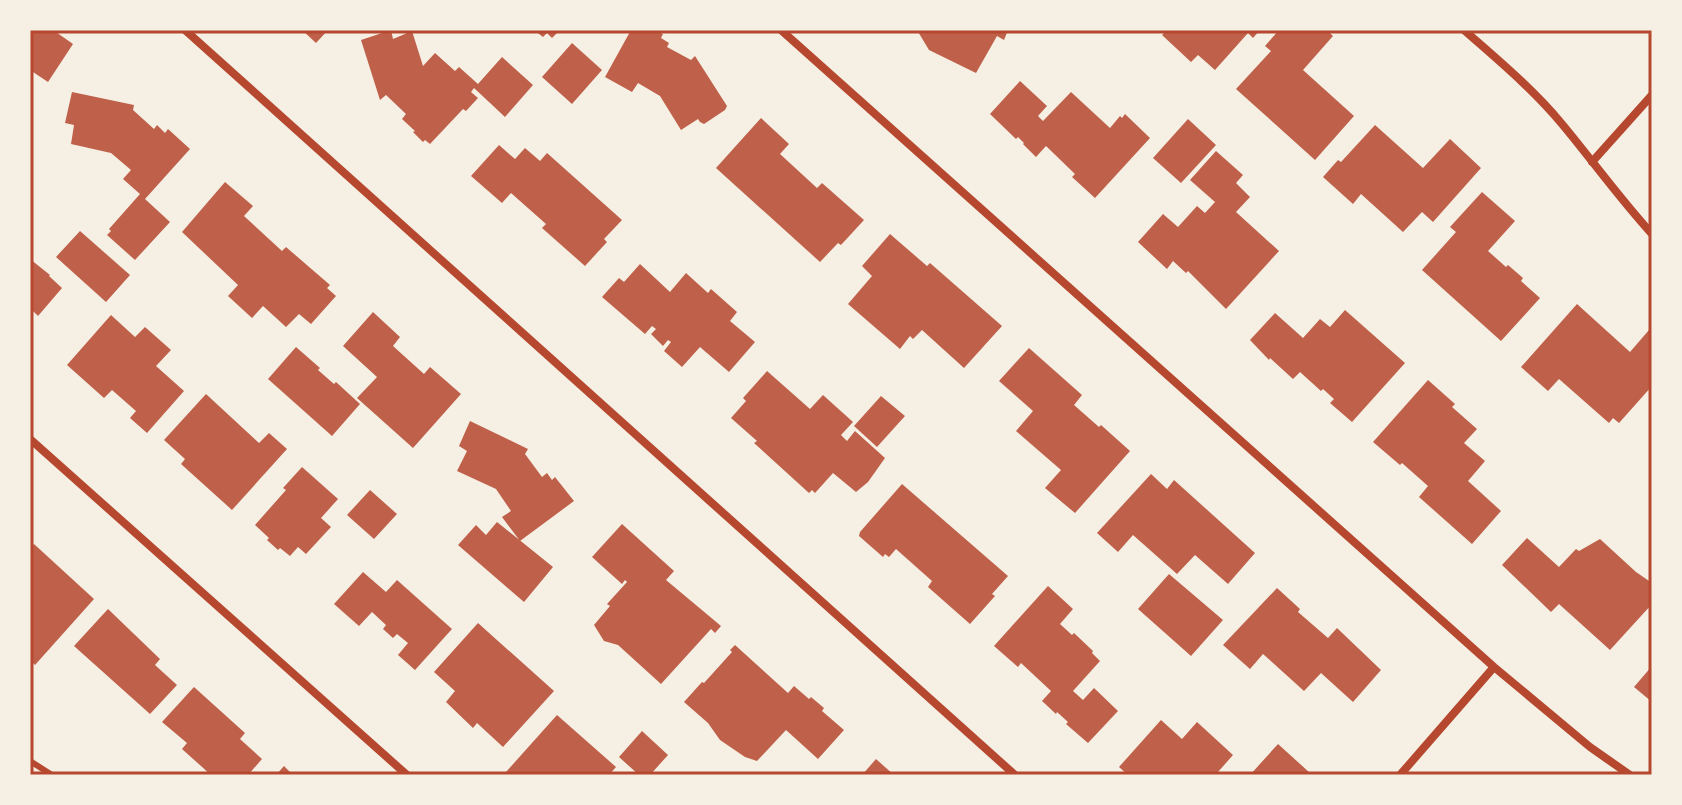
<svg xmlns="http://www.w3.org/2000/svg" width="1682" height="805" font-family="'Noto Sans',sans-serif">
  <rect width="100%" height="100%" fill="#f6efe4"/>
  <path fill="#bf614a" d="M 32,30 L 53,30 L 73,44 L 48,82 L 30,70 L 30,32 Z
    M 302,30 L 328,30 L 316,43 Z
    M 391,30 L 393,39 L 412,31 L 423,66 L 435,53 L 455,71 L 459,67 L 478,84 L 502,57 L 533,85 L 505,117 L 474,88 L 471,92 L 478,98 L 466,111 L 463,109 L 430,144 L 425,140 L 423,142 L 413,132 L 415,131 L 402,119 L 406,114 L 386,95 L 380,100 L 361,40 Z
    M 534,30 L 560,30 L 552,38 L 547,33 L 543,37 Z
    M 631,30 L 655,30 L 663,34 L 661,38 L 669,43 L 667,47 L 691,60 L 695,56 L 727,106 L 725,110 L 704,124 L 700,122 L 698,119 L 681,130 L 660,96 L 638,83 L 632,92 L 605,77 Z
    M 917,30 L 1008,30 L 1004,40 L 997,36 L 976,73 L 929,50 Z
    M 1167,30 L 1260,30 L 1253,38 L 1248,33 L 1215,70 L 1198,55 L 1191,62 L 1162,35 Z
    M 1279,30 L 1327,30 L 1333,36 L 1303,70 L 1354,116 L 1315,160 L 1236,89 L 1271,51 L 1265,46 Z
    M 572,43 L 602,70 L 572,104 L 542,77 Z
    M 1020,81 L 1047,106 L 1038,116 L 1043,121 L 1071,92 L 1110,128 L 1120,116 L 1122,118 L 1125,114 L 1150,138 L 1095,198 L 1072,177 L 1075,174 L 1046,146 L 1036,157 L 1023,144 L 1024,143 L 1018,137 L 1016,139 L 990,114 Z
    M 72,92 L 134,105 L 133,110 L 154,129 L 157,125 L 165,133 L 168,129 L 190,149 L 145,199 L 170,222 L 135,260 L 107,235 L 111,231 L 109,229 L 140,194 L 123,179 L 131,170 L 111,153 L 71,144 L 74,125 L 65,123 Z
    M 761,118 L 789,144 L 780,154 L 817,188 L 822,183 L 864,220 L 841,245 L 838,243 L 820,262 L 716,168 Z
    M 1188,119 L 1216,145 L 1181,183 L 1153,158 Z
    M 1375,125 L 1423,168 L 1450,139 L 1481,168 L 1433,222 L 1422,212 L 1403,232 L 1361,194 L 1353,204 L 1323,177 L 1338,160 L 1341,162 Z
    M 499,145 L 515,159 L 525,148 L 540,161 L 547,153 L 622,220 L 604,239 L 607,242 L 585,266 L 542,228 L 546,224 L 511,193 L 502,203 L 471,176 Z
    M 1216,151 L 1243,175 L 1236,183 L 1250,197 L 1236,212 L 1279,251 L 1226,309 L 1188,271 L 1186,273 L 1173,261 L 1167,269 L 1138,242 L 1163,214 L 1178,227 L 1197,206 L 1205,213 L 1215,202 L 1190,180 Z
    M 225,182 L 253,206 L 244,216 L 282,251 L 286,247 L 330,285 L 327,288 L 336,296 L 311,324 L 299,314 L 286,327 L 263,306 L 252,318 L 228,296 L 238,285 L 182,232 Z
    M 1482,192 L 1515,221 L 1488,251 L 1506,267 L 1508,265 L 1523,278 L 1521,281 L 1540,298 L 1501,341 L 1422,270 L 1456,232 L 1450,227 Z
    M 80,231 L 130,275 L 106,302 L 56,257 Z
    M 890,234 L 927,266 L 930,263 L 1002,326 L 964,368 L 922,330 L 913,339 L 910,336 L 900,349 L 848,304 L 872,276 L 862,266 Z
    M 30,259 L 50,275 L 49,276 L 62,288 L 38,316 L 30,308 Z
    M 640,264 L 670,292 L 686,273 L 708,293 L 711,289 L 737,312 L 730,321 L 755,342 L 729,372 L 700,347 L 682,367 L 664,351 L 671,342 L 668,340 L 663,346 L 651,334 L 656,329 L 652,326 L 645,334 L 602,297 L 619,278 L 624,282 Z
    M 1577,304 L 1630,352 L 1649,330 L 1652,332 L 1652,386 L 1619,423 L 1613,418 L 1609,423 L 1559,379 L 1548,391 L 1521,367 Z
    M 1345,310 L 1405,363 L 1352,422 L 1330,403 L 1334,399 L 1323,389 L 1321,391 L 1300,372 L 1293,379 L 1270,358 L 1269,360 L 1250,340 L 1275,313 L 1303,338 L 1320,319 L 1330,327 Z
    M 373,312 L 400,337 L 393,346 L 424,374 L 430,367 L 461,394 L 413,448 L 357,398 L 377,377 L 343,346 Z
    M 111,315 L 135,337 L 145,327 L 171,350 L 156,366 L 184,391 L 147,433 L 130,418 L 136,411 L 112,390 L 104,398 L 67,365 Z
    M 296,347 L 320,368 L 318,370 L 334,384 L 336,382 L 360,404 L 332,436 L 268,379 Z
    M 1029,348 L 1082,395 L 1074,405 L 1099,427 L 1101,425 L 1130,451 L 1075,513 L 1045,488 L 1061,470 L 1016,431 L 1033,411 L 999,381 Z
    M 767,371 L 810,409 L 823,395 L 853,422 L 841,435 L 847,441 L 855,431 L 885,458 L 868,482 L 856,492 L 833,473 L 815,493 L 812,490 L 809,493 L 754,443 L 757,441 L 731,418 L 746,401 L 743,398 Z
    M 1428,380 L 1455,404 L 1452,407 L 1477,429 L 1464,443 L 1485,461 L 1468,481 L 1501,511 L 1472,544 L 1419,497 L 1428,486 L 1402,463 L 1400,465 L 1373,442 Z
    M 206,394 L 259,443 L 269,433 L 287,449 L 232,510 L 181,464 L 185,459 L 164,440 Z
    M 881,396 L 905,416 L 877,447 L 854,426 Z
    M 470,421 L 528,449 L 525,454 L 542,477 L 547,473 L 552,480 L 555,477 L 574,501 L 520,541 L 502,517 L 511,511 L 496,489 L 457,471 L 467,451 L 459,446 Z
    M 302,467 L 338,499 L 321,518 L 331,527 L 306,554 L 298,547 L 290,556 L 280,548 L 278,550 L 267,540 L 269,538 L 255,525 L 286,490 L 283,488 Z
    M 1151,474 L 1167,489 L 1174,480 L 1255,553 L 1228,584 L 1195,555 L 1177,574 L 1133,535 L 1118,552 L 1097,533 Z
    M 902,484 L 1008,576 L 992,594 L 995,596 L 970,624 L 928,587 L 932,581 L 896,549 L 889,557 L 885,554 L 883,557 L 859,536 L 860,532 Z
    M 370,490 L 397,514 L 374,539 L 347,515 Z
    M 497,522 L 553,567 L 524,602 L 458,545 L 476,525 L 486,535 Z
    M 622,524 L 674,571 L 666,580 L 721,626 L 715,633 L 711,629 L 661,684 L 618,645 L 604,641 L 594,625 L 610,606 L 607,604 L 627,582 L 625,580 L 622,584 L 592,557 Z
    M 1527,538 L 1559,567 L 1576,549 L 1579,551 L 1600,539 L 1636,572 L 1652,583 L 1652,604 L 1610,650 L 1559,604 L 1551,612 L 1502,565 Z
    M 34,544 L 94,599 L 35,665 L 30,660 L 30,549 Z
    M 363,572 L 386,592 L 397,580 L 452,629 L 415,670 L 398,655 L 408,643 L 397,634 L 393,638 L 383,629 L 386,625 L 372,612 L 359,626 L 334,604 Z
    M 1169,574 L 1223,620 L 1191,656 L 1138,609 Z
    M 1048,586 L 1073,609 L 1060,624 L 1072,635 L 1074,633 L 1093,651 L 1092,653 L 1100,661 L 1073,691 L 1083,700 L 1094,688 L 1118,711 L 1088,743 L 1066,724 L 1068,722 L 1057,712 L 1056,714 L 1042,701 L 1051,691 L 1021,663 L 1018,667 L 994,646 Z
    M 1277,588 L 1300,609 L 1298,612 L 1328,638 L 1337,628 L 1381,670 L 1353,702 L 1321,673 L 1304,691 L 1263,654 L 1250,669 L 1223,645 Z
    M 108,609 L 160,659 L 155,665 L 177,685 L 150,714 L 74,646 Z
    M 478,623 L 554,691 L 503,747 L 477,723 L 473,728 L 446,702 L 455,691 L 434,672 Z
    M 735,645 L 788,693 L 794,686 L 809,699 L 811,697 L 824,708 L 822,711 L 844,730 L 818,759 L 786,730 L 757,761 L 745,757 L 720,740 L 708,723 L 684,702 L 702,682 L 704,683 L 732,652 L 730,650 Z
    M 1652,666 L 1652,702 L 1634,687 Z
    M 194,687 L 245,733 L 240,739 L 262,759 L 248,775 L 211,775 L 182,749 L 187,743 L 162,722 Z
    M 557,715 L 616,767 L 609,775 L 509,775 L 506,772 Z
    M 1161,720 L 1182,739 L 1197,722 L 1233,755 L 1218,772 L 1221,775 L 1128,775 L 1119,767 Z
    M 642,731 L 668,755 L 650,775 L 639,775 L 619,757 Z
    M 1278,744 L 1310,773 L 1307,775 L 1250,775 Z
    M 876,759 L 894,775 L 862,775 Z
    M 284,766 L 293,775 L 276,775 Z"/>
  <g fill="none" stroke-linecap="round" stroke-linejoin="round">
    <path stroke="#b5482f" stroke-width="6" d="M 30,761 L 52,775"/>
    <path stroke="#b5482f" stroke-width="8" d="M 185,30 L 1015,775
      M 781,30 L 1494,667 L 1590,747 L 1630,775
      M 1464,30 C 1498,60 1533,89 1562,124 C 1592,160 1620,199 1652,234
      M 1592,162 L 1652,95
      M 30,439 L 407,775
      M 1400,775 L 1494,667"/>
  </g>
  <rect width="1682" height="805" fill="none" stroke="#f6efe4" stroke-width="64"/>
  <rect x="32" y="32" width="1618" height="741" fill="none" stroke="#b5482f" stroke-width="3"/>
</svg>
